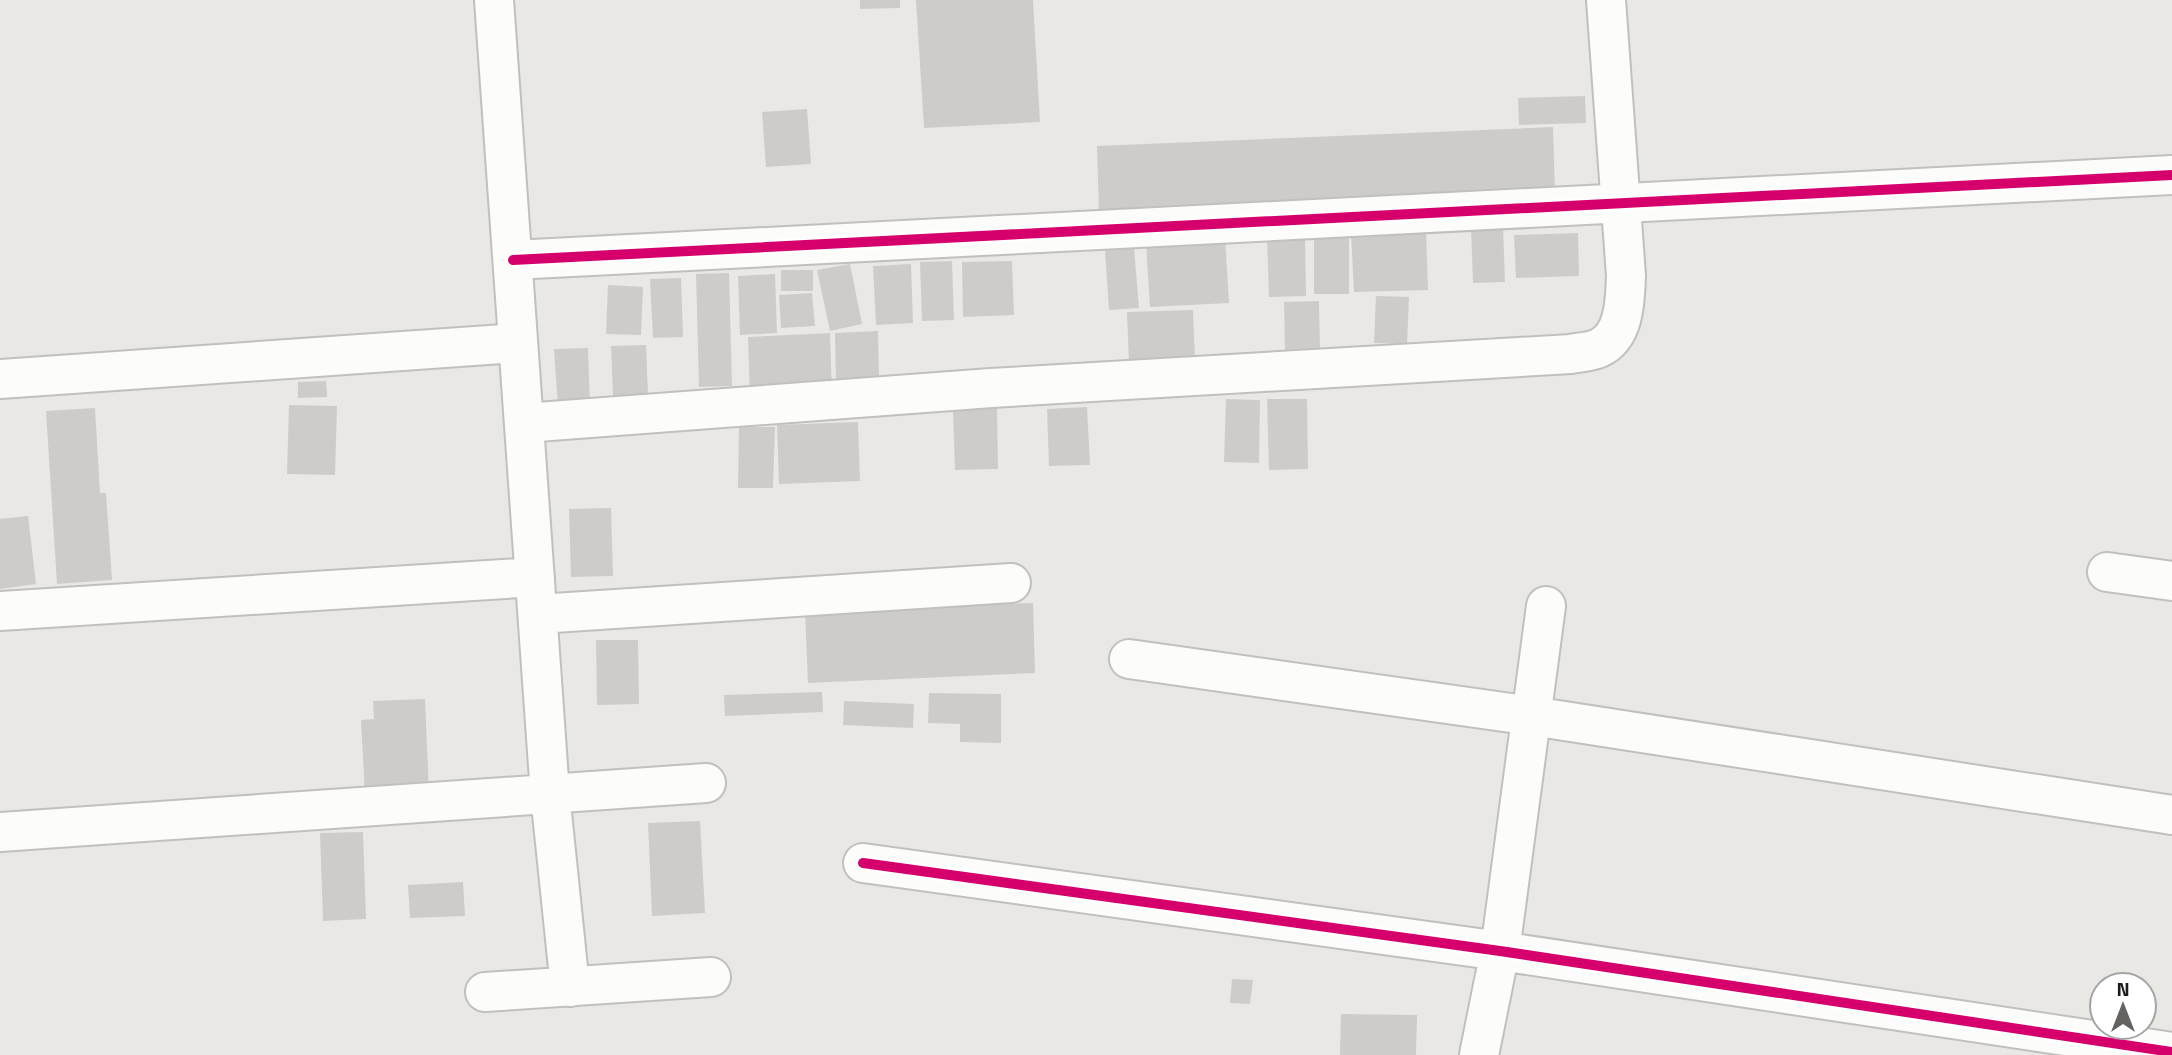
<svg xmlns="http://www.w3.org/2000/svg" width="2172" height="1055" font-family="'Titillium Web',sans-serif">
  <rect width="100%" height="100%" fill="#eae8e5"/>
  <path fill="#ceccca" d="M 860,0 L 900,0 L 900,8 L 860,9 Z
    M 916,0 L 1033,0 L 1040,122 L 924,128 Z
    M 1585,96 L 1586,123 L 1519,125 L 1518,98 Z
    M 807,109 L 811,164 L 766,167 L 762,112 Z
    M 1553,127 L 1555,193 L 1099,212 L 1097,146 Z
    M 1503,226 L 1505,282 L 1473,283 L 1471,227 Z
    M 1426,230 L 1428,290 L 1354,292 L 1351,233 Z
    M 1349,233 L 1349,294 L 1314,294 L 1314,234 Z
    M 1578,233 L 1579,276 L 1516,278 L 1514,235 Z
    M 1305,235 L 1306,296 L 1269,297 L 1267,236 Z
    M 1225,238 L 1229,303 L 1150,307 L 1146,242 Z
    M 1134,248 L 1139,308 L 1109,310 L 1105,250 Z
    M 952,261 L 954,320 L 922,321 L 920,262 Z
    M 1012,261 L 1014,315 L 963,317 L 962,262 Z
    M 850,264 L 862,324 L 830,331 L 817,270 Z
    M 911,264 L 913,323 L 876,325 L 873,266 Z
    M 781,270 L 813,270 L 813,291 L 781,291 Z
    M 729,273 L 732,386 L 699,387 L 696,274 Z
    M 775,274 L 777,333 L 740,335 L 738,276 Z
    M 681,278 L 683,337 L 653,338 L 650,279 Z
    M 608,285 L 643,287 L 641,335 L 606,334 Z
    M 812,293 L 815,326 L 781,328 L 779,295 Z
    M 1376,296 L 1409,297 L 1407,344 L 1374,343 Z
    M 1319,301 L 1320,349 L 1285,350 L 1284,302 Z
    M 1193,310 L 1195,360 L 1129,362 L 1127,312 Z
    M 878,331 L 879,381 L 836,383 L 835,333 Z
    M 830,333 L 832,393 L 750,396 L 748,337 Z
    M 646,345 L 648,395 L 613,396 L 611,346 Z
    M 588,348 L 590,405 L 558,406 L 554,349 Z
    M 326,381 L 327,397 L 298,398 L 298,382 Z
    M 1226,399 L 1260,400 L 1259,463 L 1224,462 Z
    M 1267,399 L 1307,399 L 1308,469 L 1269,470 Z
    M 289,405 L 337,406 L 335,475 L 287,474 Z
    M 1087,407 L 1090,465 L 1049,466 L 1047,409 Z
    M 95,408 L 100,493 L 106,493 L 112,580 L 57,584 L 46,411 Z
    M 997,408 L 998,469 L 955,470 L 953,410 Z
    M 858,422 L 860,481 L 779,484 L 777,425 Z
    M 739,427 L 775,427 L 773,488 L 738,488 Z
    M 611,508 L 613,576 L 571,577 L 569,509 Z
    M 28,516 L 36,584 L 0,589 L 0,519 Z
    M 1033,603 L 1035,673 L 808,683 L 805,610 Z
    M 596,640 L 638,640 L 639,704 L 597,705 Z
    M 822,692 L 823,712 L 725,716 L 724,695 Z
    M 929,693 L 1001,694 L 1001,743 L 960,742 L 960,724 L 928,723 Z
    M 425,699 L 429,793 L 365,796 L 361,720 L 374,719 L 373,701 Z
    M 844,701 L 914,704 L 913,728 L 843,725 Z
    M 700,821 L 705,913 L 652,916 L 648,823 Z
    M 363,832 L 366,919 L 323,921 L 320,833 Z
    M 463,882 L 465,916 L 410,918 L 408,885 Z
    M 1232,979 L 1253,980 L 1250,1004 L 1230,1003 Z
    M 1341,1014 L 1417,1015 L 1416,1055 L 1340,1055 Z"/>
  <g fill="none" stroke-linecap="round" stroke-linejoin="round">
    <g stroke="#c1c0bf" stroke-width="42">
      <path id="minor" d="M 494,0 L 550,794 L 570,987
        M 513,260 L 2172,175
        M 0,379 L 518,343
        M 524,423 L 991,388 L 1571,354 C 1579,352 1591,352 1599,348 C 1625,336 1625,300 1626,276 L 1606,0
        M 2107,572 L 2172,581
        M 0,611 L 535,577
        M 538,614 L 1011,583
        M 1129,659 L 1532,716 L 2172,815
        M 0,832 L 706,783
        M 863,863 L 1500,951 L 2172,1052
        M 485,992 L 711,977
        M 1479,1055 L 1500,951 L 1546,606"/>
    </g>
    <use href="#minor" stroke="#fcfcfb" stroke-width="38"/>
    <g stroke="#fff" stroke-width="15">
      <path id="cycleway" d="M 513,260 L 2172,175
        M 863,863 L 1500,951 L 2172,1052"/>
    </g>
    <use href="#cycleway" stroke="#d6006c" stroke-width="10"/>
  </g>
  <g transform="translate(2123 1006)"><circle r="33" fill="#ffffff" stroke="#a4a4a4" stroke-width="2"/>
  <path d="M0-5L12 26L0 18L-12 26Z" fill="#646362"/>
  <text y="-10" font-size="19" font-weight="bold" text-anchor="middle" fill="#1c1c1c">N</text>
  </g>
</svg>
